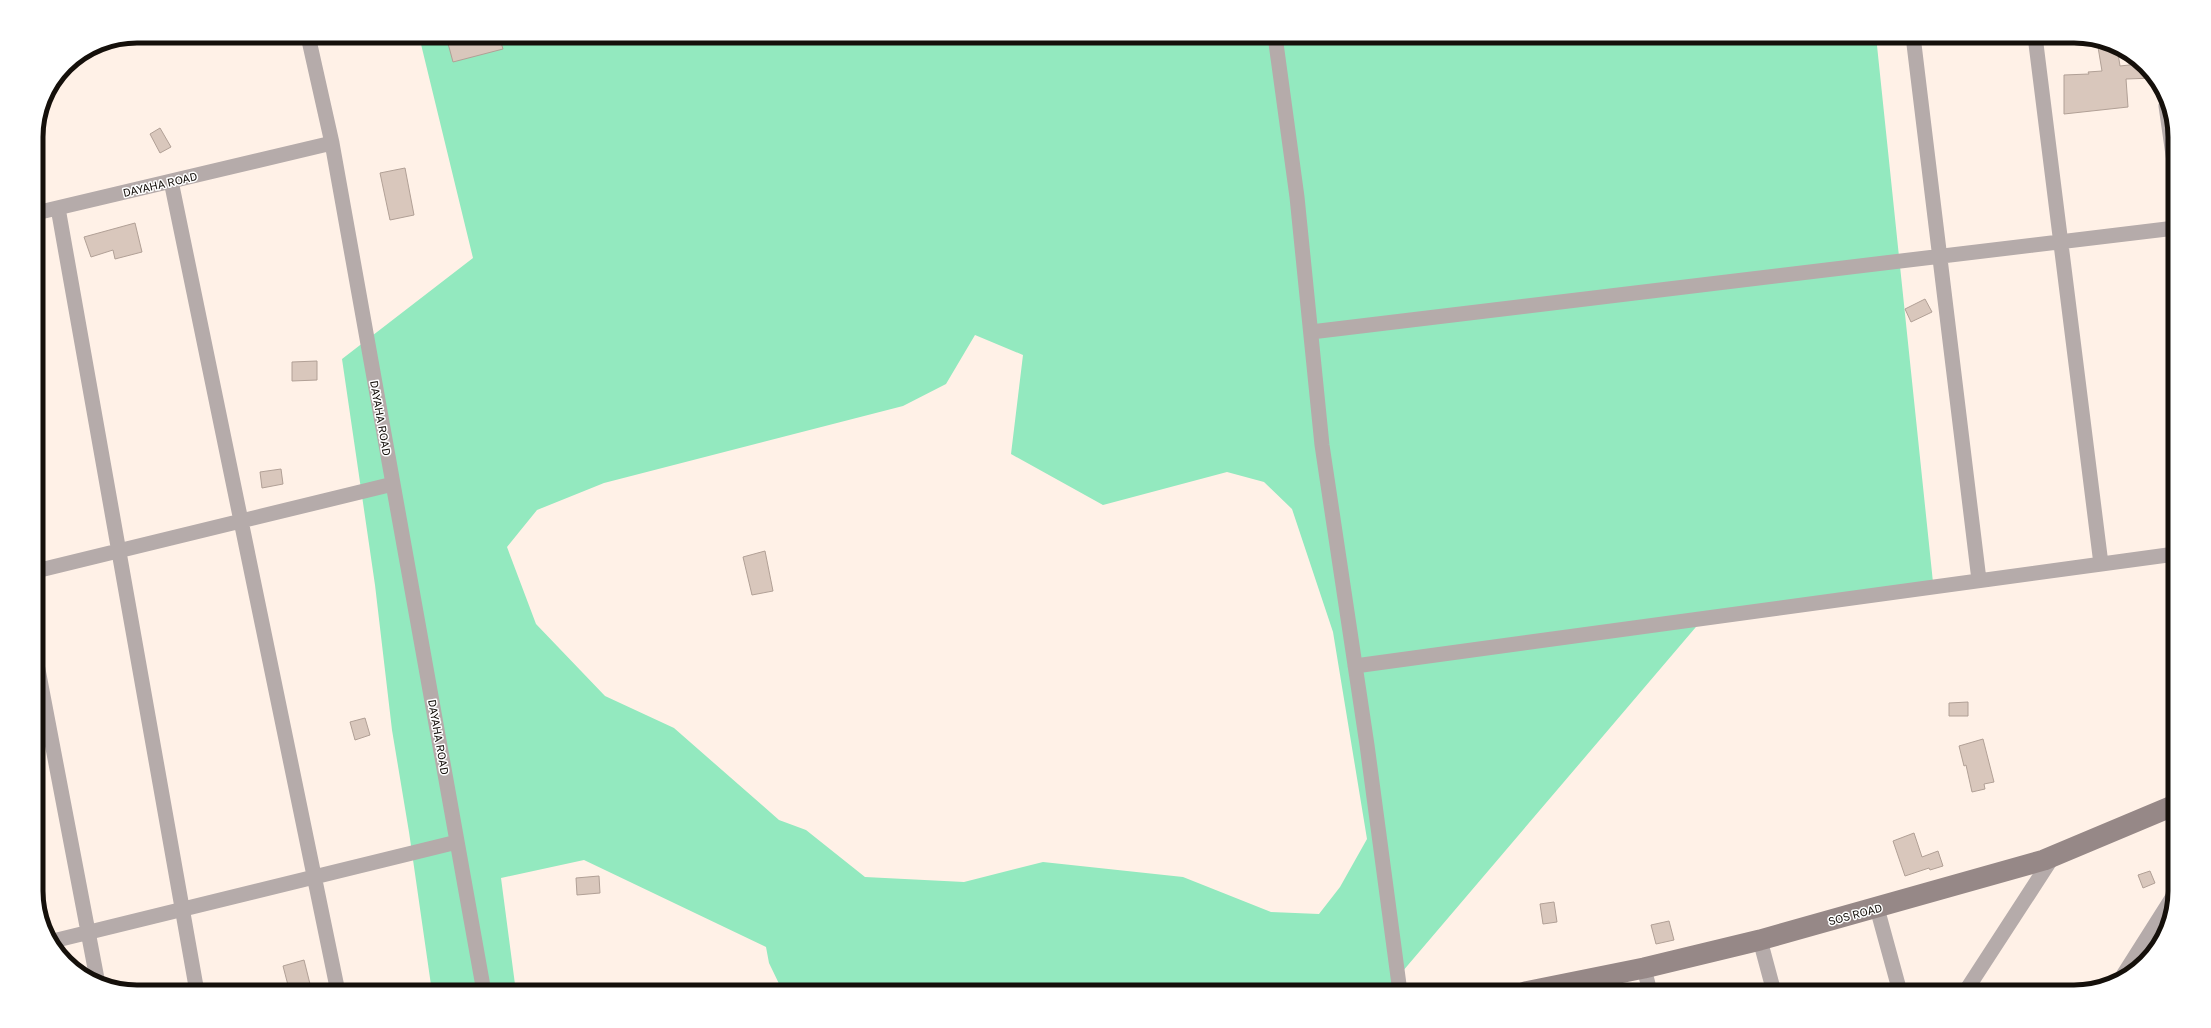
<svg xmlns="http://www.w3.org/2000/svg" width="2211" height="1028" font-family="'Golos Text',sans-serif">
  <rect width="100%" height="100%" fill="#fff1e7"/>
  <path fill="#93e9bf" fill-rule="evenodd" d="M 419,36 L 1876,36 L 1934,592 L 1707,614 L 1385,992 L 783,992 L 769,963 L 766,947 L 584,860 L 501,878 L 516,992 L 432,992 L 409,832 L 392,730 L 375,585 L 342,359 L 473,258 ZM 975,335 L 1023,355 L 1011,454 L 1103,505 L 1227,472 L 1264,482 L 1292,509 L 1333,632 L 1367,839 L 1340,887 L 1319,914 L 1271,912 L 1183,877 L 1043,862 L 964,882 L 865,877 L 806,830 L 779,820 L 674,728 L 605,696 L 536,624 L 507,547 L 537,510 L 604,483 L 903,406 L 946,384 Z"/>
  <path fill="#d9c7bc" stroke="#b1a096" d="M 446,36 L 499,36 L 503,49 L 453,62 Z
    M 2097,41 L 2113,44 L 2117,47 L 2120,66 L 2138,64 L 2154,78 L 2126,79 L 2128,107 L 2064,114 L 2064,75 L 2089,74 L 2088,72 L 2102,71 Z
    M 160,128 L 171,147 L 160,153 L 150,134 Z
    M 405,168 L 414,215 L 390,220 L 380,173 Z
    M 135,223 L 142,252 L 115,259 L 113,250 L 91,257 L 84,237 Z
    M 1925,299 L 1932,312 L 1911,322 L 1905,309 Z
    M 317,361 L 317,380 L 292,381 L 292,362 Z
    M 281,469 L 283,484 L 262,488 L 260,472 Z
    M 765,551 L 773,591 L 752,595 L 743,557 Z
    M 1968,702 L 1968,716 L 1949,716 L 1949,703 Z
    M 365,718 L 370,735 L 355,740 L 350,722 Z
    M 1983,739 L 1994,782 L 1984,784 L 1985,789 L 1972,792 L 1966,765 L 1964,766 L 1959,746 Z
    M 1914,833 L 1922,857 L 1938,851 L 1943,866 L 1930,870 L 1929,868 L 1905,876 L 1893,841 Z
    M 2150,871 L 2155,883 L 2143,888 L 2138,875 Z
    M 599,876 L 600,893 L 577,895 L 576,878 Z
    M 1554,902 L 1557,922 L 1543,924 L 1540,904 Z
    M 1669,921 L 1674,940 L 1656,944 L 1651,925 Z
    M 304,960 L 310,984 L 289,989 L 283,966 Z"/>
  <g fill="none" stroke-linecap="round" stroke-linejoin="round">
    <path stroke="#b5abaa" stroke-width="15" d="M 308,36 L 332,143
      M 1275,36 L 1297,197 L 1322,445 L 1367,745 L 1400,992
      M 1913,36 L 1979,580
      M 2035,36 L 2101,564
      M 2166,106 L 2175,169
      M 171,181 L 338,992
      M 58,208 L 197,992
      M 36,213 L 332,143 L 484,992
      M 1311,332 L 2175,228
      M 36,571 L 393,484
      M 36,659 L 98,984
      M 1355,666 L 2175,554
      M 1877,908 L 1900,992
      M 1760,940 L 1774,992
      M 53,941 L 457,842
      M 1644,968 L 1650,992
      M 2122,977 L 2174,895
      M 1965,992 L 2054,855"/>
    <path stroke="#968887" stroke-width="21" d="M 1525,992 L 1644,968 L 1760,940 L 2044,860 L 2175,805"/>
  </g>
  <g text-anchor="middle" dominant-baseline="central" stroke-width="3" stroke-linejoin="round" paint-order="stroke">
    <g font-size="11" fill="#15100b" stroke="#fff">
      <text transform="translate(160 184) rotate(-13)">DAYAHA ROAD</text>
      <text transform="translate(381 418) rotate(80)">DAYAHA ROAD</text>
      <text transform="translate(439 737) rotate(80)">DAYAHA ROAD</text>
      <text transform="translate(1855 914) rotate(-15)">SOS ROAD</text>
    </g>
  </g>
  <path d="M0 0H2211V1028H0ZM137 43H2074A94 94 0 0 1 2168 137V891A94 94 0 0 1 2074 985H137A94 94 0 0 1 43 891V137A94 94 0 0 1 137 43Z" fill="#fff" fill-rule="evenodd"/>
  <path fill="none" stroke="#15100b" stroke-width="5" d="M137 43H2074A94 94 0 0 1 2168 137V891A94 94 0 0 1 2074 985H137A94 94 0 0 1 43 891V137A94 94 0 0 1 137 43Z"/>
</svg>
